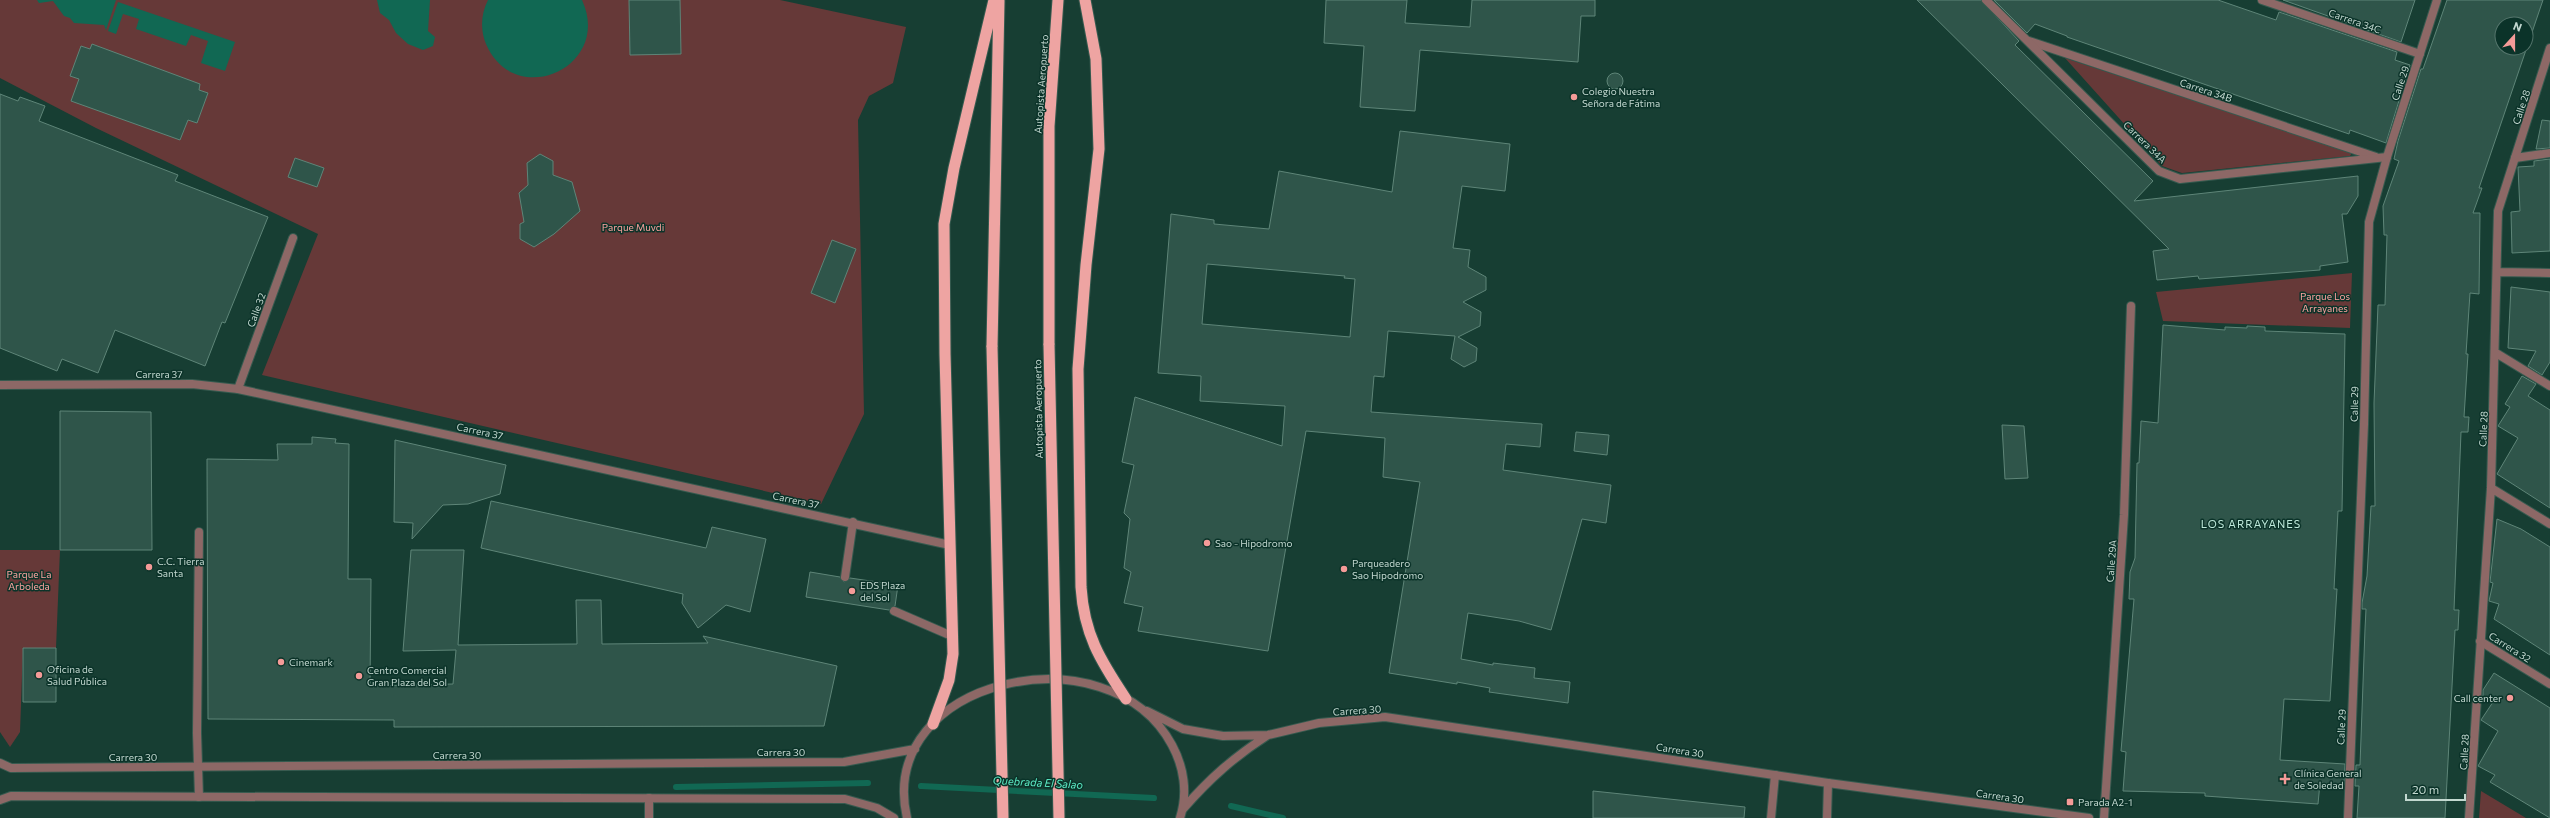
<svg xmlns="http://www.w3.org/2000/svg" width="2550" height="818" font-family="Commissioner,sans-serif">
  <rect width="100%" height="100%" fill="#173e33"/>
  <path fill="#663938" d="M 0,0 L 780,0 L 906,27 L 893,83 L 869,96 L 858,120 L 864,414 L 821,504 L 262,375 L 318,234 L 96,128 L 0,78 Z
    M 2065,58 L 2352,153 L 2350,156 L 2182,173 L 2162,166 Z
    M 2352,273 L 2350,328 L 2163,321 L 2156,292 Z
    M 0,550 L 60,550 L 56,648 L 23,648 L 20,732 L 10,747 L 0,732 Z
    M 2481,791 L 2526,818 L 2479,818 Z"/>
  <path fill="#116853" d="M 37,0 L 116,0 L 106,30 L 104,25 L 74,23 L 70,18 L 64,16 L 53,1 L 39,3 Z
    M 377,0 L 430,0 L 428,31 L 435,37 L 433,46 L 423,50 L 408,44 L 396,33 L 389,20 L 380,13 Z
    M 488,0 L 582,0 C 613,67 515,111 486,44 C 480,30 481,13 488,0 Z
    M 118,2 L 235,42 L 225,71 L 201,63 L 208,41 L 191,35 L 186,46 L 136,29 L 139,19 L 123,14 L 116,34 L 108,31 Z"/>
  <g fill="none" stroke-linecap="round" stroke-linejoin="round">
    <path stroke="#116853" stroke-width="6" d="M 921,786 L 1154,798
      M 676,787 L 868,783
      M 1231,806 L 1283,818"/>
  </g>
  <path fill="#2f554a" stroke="#5e8578" fill-rule="evenodd" d="M 629,0 L 680,0 L 681,54 L 630,55 Z
    M 1326,0 L 1407,0 L 1405,23 L 1470,27 L 1472,0 L 1595,0 L 1595,16 L 1581,16 L 1578,62 L 1420,50 L 1415,111 L 1360,107 L 1364,46 L 1324,43 Z
    M 1917,0 L 1981,0 L 2019,41 L 2015,45 L 2153,181 L 2134,201 L 2358,176 L 2358,196 L 2347,214 L 2342,214 L 2348,262 L 2320,266 L 2320,270 L 2199,279 L 2198,276 L 2157,280 L 2153,251 L 2169,249 Z
    M 1994,0 L 2218,0 L 2276,20 L 2279,12 L 2397,52 L 2395,60 L 2410,65 L 2386,143 L 2350,130 L 2349,134 L 2067,37 L 2067,36 L 2035,24 L 2027,33 Z
    M 2283,0 L 2415,0 L 2401,42 Z
    M 2447,0 L 2543,0 L 2479,188 L 2482,188 L 2473,213 L 2480,213 L 2479,294 L 2470,293 L 2466,354 L 2468,354 L 2464,417 L 2469,417 L 2468,432 L 2461,432 L 2454,610 L 2459,610 L 2458,630 L 2455,630 L 2445,818 L 2357,818 L 2359,786 L 2355,786 L 2356,765 L 2360,765 L 2365,629 L 2366,609 L 2362,609 L 2362,603 L 2367,576 L 2371,506 L 2375,506 L 2374,403 L 2378,305 L 2385,305 L 2387,235 L 2384,235 L 2383,206 L 2399,161 L 2394,159 L 2398,141 L 2421,69 L 2423,69 ZM 2502,24 L 2526,24 L 2526,48 L 2502,48 Z
    M 92,44 L 200,84 L 199,90 L 208,93 L 197,123 L 188,120 L 180,140 L 71,101 L 79,79 L 70,76 L 81,46 L 90,49 Z
    M1607 81a8 8 0 1 1 16 0a8 8 0 1 1-16 0Z
    M 0,94 L 18,101 L 20,97 L 45,106 L 39,121 L 178,175 L 175,181 L 268,217 L 225,323 L 222,322 L 205,366 L 115,330 L 98,373 L 62,359 L 57,371 L 0,348 Z
    M 2542,120 L 2550,121 L 2550,148 L 2536,149 Z
    M 1400,131 L 1510,144 L 1505,191 L 1462,186 L 1453,248 L 1470,250 L 1468,267 L 1486,277 L 1486,290 L 1463,302 L 1481,312 L 1480,326 L 1458,337 L 1477,348 L 1476,361 L 1464,367 L 1451,359 L 1455,336 L 1388,331 L 1384,377 L 1374,376 L 1371,412 L 1542,424 L 1540,447 L 1506,444 L 1503,470 L 1611,485 L 1606,523 L 1582,519 L 1551,630 L 1519,621 L 1468,613 L 1461,659 L 1493,665 L 1493,663 L 1535,668 L 1534,678 L 1570,682 L 1568,703 L 1489,692 L 1490,688 L 1457,682 L 1457,684 L 1389,673 L 1420,482 L 1383,477 L 1385,438 L 1306,431 L 1268,651 L 1138,631 L 1143,607 L 1124,603 L 1131,572 L 1124,568 L 1130,519 L 1124,513 L 1134,465 L 1122,462 L 1135,397 L 1282,446 L 1285,406 L 1200,401 L 1201,376 L 1158,373 L 1171,214 L 1214,220 L 1214,224 L 1269,229 L 1279,171 L 1392,192 ZM 1207,264 L 1345,276 L 1344,278 L 1355,279 L 1350,337 L 1202,324 Z
    M 540,154 L 553,161 L 553,175 L 572,182 L 580,211 L 554,234 L 534,247 L 520,239 L 520,224 L 524,222 L 519,193 L 528,185 L 527,163 Z
    M 295,158 L 324,168 L 317,187 L 288,177 Z
    M 2550,159 L 2550,251 L 2512,253 L 2511,212 L 2520,211 L 2518,167 L 2534,166 L 2534,161 Z
    M 832,240 L 856,249 L 835,303 L 811,293 Z
    M 2511,287 L 2550,292 L 2550,362 L 2542,375 L 2528,366 L 2536,351 L 2508,348 Z
    M 2163,325 L 2225,330 L 2225,327 L 2247,328 L 2247,326 L 2265,327 L 2265,331 L 2345,334 L 2342,511 L 2338,511 L 2334,589 L 2337,589 L 2330,701 L 2284,699 L 2280,760 L 2345,764 L 2344,785 L 2320,783 L 2318,804 L 2205,796 L 2205,793 L 2123,791 L 2126,752 L 2121,751 L 2134,599 L 2129,599 L 2130,572 L 2135,558 L 2137,463 L 2139,463 L 2141,421 L 2158,423 Z
    M 2522,376 L 2536,384 L 2528,396 L 2550,410 L 2550,508 L 2497,474 L 2518,438 L 2498,426 L 2510,407 L 2505,404 Z
    M 60,411 L 151,412 L 152,550 L 60,550 Z
    M 2002,425 L 2024,426 L 2028,478 L 2005,479 Z
    M 1576,432 L 1609,435 L 1607,455 L 1574,451 Z
    M 312,437 L 336,439 L 335,443 L 349,444 L 348,579 L 371,579 L 370,686 L 453,684 L 456,650 L 403,651 L 411,550 L 464,550 L 458,645 L 577,644 L 576,600 L 601,600 L 602,644 L 708,643 L 703,636 L 837,666 L 824,726 L 394,727 L 394,720 L 208,719 L 207,459 L 278,460 L 277,444 L 312,444 Z
    M 395,440 L 506,465 L 500,494 L 468,504 L 443,505 L 412,539 L 413,523 L 394,522 Z
    M 491,501 L 706,548 L 712,527 L 766,539 L 750,612 L 726,605 L 698,628 L 682,603 L 683,594 L 481,548 Z
    M 2497,519 L 2521,529 L 2550,547 L 2550,655 L 2494,619 L 2499,604 L 2489,601 L 2493,583 L 2490,582 Z
    M 810,572 L 840,577 L 844,582 L 850,578 L 898,585 L 895,606 L 889,610 L 806,597 Z
    M 23,648 L 56,648 L 56,702 L 23,702 Z
    M 2494,673 L 2550,708 L 2550,818 L 2490,782 L 2495,775 L 2478,766 L 2498,731 L 2481,720 L 2493,702 L 2483,696 L 2483,690 Z
    M 1593,791 L 1745,807 L 1744,818 L 1593,818 Z"/>
  <g fill="none" stroke-linecap="round" stroke-linejoin="round">
    <g stroke="#365a4f" stroke-width="10">
      <path id="service" d="M 2029,41 L 2376,157
        M 2515,158 L 2550,153
        M 238,389 L 293,238
        M 199,532 L 197,733 L 199,797
        M 845,577 L 853,522
        M 894,611 L 954,637
        M 2480,641 L 2550,684
        M 649,798 L 649,818
        M 1771,818 L 1775,775
        M 1827,818 L 1828,783"/>
    </g>
    <g stroke="#365a4f" stroke-width="10">
      <path id="minor" d="M 1986,0 L 2159,171 L 2180,179 L 2387,157
        M 2262,0 L 2420,54
        M 2497,272 L 2550,273
        M 2496,353 L 2550,386
        M 0,385 L 192,384 L 238,389 L 950,545
        M 2491,488 L 2550,524
        M 2104,818 L 2124,515 L 2131,306
        M 2469,818 L 2491,488 L 2498,211 L 2550,48"/>
    </g>
    <g stroke="#365a4f" stroke-width="10">
      <path id="tertiary" d="M 1147,711 L 1183,729 L 1223,736 L 1268,735 L 1319,723 L 1385,717 L 1828,783 L 2089,818
        M 0,763 L 11,768 L 844,762 L 915,749
        M 0,800 L 11,796 L 845,799 L 877,808 L 894,818
        M 1183,809 C 1210,778 1234,757 1268,735
        M 907,818 C 875,678 1109,627 1172,745 C 1184,767 1188,793 1180,818
        M 2348,818 L 2364,424 L 2369,222 L 2387,157 L 2437,0"/>
    </g>
    <g stroke="#365a4f" stroke-width="13">
      <path id="trunk" d="M 1085,0 L 1096,59 L 1099,149 L 1086,265 L 1078,369 L 1081,587 C 1084,634 1100,660 1126,699
        M 1049,345 L 1049,126 L 1058,0
        M 992,347 L 999,1
        M 933,724 L 949,680 L 953,654 L 945,354 L 944,224 L 954,168 L 994,0"/>
    </g>
    <use href="#service" stroke="#8d6866" stroke-width="8"/>
    <use href="#minor" stroke="#8d6866" stroke-width="8"/>
    <use href="#tertiary" stroke="#8d6866" stroke-width="8"/>
    <use href="#trunk" stroke="#eea4a2" stroke-width="11"/>
    <g stroke="#365a4f" stroke-width="13" stroke-linecap="butt">
      <path id="trunk-bridge" d="M 1049,345 L 1059,818
        M 992,347 L 1003,818"/>
    </g>
    <use href="#trunk-bridge" stroke="#eea4a2" stroke-width="11"/>
  </g>
  <g fill="#f59b98" stroke="#0b3329" stroke-width="1.5">
    <circle cx="1574" cy="97" r="4"/>
    <circle cx="1207" cy="543" r="4"/>
    <circle cx="149" cy="567" r="4"/>
    <circle cx="1344" cy="569" r="4"/>
    <circle cx="852" cy="591" r="4"/>
    <circle cx="281" cy="662" r="4"/>
    <circle cx="39" cy="675" r="4"/>
    <circle cx="359" cy="676" r="4"/>
    <circle cx="2510" cy="698" r="4"/>
    <path d="M2283 773h4v4h4v4h-4v4h-4v-4h-4v-4h4z"/>
    <rect x="2066" y="798" width="8" height="8" rx="2"/>
  </g>
  <g text-anchor="middle" dominant-baseline="central" stroke-width="3" stroke-linejoin="round" paint-order="stroke">
    <g font-size="10" fill="#c3d8d0" stroke="#0b3329">
      <text transform="translate(2355 21) rotate(19)">Carrera 34C</text>
      <text transform="translate(2400 83) rotate(-72)">Calle 29</text>
      <text transform="translate(1041 84) rotate(-86)">Autopista Aeropuerto</text>
      <text transform="translate(2206 90) rotate(18)">Carrera 34B</text>
      <text transform="translate(2521 107) rotate(-72)">Calle 28</text>
      <text transform="translate(2145 142) rotate(44)">Carrera 34A</text>
      <text transform="translate(256 310) rotate(-70)">Calle 32</text>
      <text x="159" y="374">Carrera 37</text>
      <text transform="translate(2354 404) rotate(-89)">Calle 29</text>
      <text transform="translate(1038 409) rotate(-91)">Autopista Aeropuerto</text>
      <text transform="translate(2483 429) rotate(-88)">Calle 28</text>
      <text transform="translate(480 431) rotate(12)">Carrera 37</text>
      <text transform="translate(796 500) rotate(12)">Carrera 37</text>
      <text transform="translate(2111 561) rotate(-86)">Calle 29A</text>
      <text transform="translate(2510 647) rotate(32)">Carrera 32</text>
      <text transform="translate(1357 710) rotate(-4)">Carrera 30</text>
      <text transform="translate(2341 727) rotate(-88)">Calle 29</text>
      <text transform="translate(1680 750) rotate(9)">Carrera 30</text>
      <text x="781" y="752">Carrera 30</text>
      <text transform="translate(2464 752) rotate(-87)">Calle 28</text>
      <text x="457" y="755">Carrera 30</text>
      <text x="133" y="757">Carrera 30</text>
      <text transform="translate(2000 796) rotate(8)">Carrera 30</text>
    </g>
    <g font-size="10" fill="#c3d8d0" stroke="#0b3329" text-anchor="start">
      <text x="1582" y="91">Colegio Nuestra<tspan x="1582" dy="12">Señora de Fátima</tspan></text>
      <text x="1215" y="543">Sao - Hipodromo</text>
      <text x="157" y="561">C.C. Tierra<tspan x="157" dy="12">Santa</tspan></text>
      <text x="1352" y="563">Parqueadero<tspan x="1352" dy="12">Sao Hipodromo</tspan></text>
      <text x="860" y="585">EDS Plaza<tspan x="860" dy="12">del Sol</tspan></text>
      <text x="289" y="662">Cinemark</text>
      <text x="47" y="669">Oficina de<tspan x="47" dy="12">Salud Pública</tspan></text>
      <text x="367" y="670">Centro Comercial<tspan x="367" dy="12">Gran Plaza del Sol</tspan></text>
      <text x="2502" y="698" text-anchor="end">Call center</text>
      <text x="2294" y="773">Clínica General<tspan x="2294" dy="12">de Soledad</tspan></text>
      <text x="2078" y="802">Parada A2-1</text>
    </g>
    <g font-size="10" fill="#fea3a0" stroke="#0b3329">
      <text x="633" y="227">Parque Muvdi</text>
      <text x="2325" y="296">Parque Los<tspan x="2325" dy="12">Arrayanes</tspan></text>
      <text x="29" y="574">Parque La<tspan x="29" dy="12">Arboleda</tspan></text>
    </g>
    <g font-size="11" letter-spacing="1" fill="#bee9da" stroke="#0b3329">
      <text x="2251" y="523">LOS ARRAYANES</text>
    </g>
    <g font-size="11" font-style="italic" fill="#5decc6" stroke="#0b3329">
      <text transform="translate(1038 782) rotate(3)">Quebrada El Salao</text>
    </g>
  </g>
  <g transform="translate(2514 36) rotate(21)"><circle r="19" fill="#0b3329" stroke="#55756c"/>
  <path d="M0-3L7 15L0 10L-7 15Z" fill="#f59b98"/>
  <text y="-6" font-size="11" font-weight="bold" text-anchor="middle" fill="#c3d8d0">N</text>
  </g>
  <path d="M2406 794v6h59v-6" fill="none" stroke="#c3d8d0" stroke-width="2"/>
  <text x="2412" y="794" font-size="12" fill="#c3d8d0" stroke="#0b3329" stroke-width="3" paint-order="stroke">20 m</text>
</svg>
